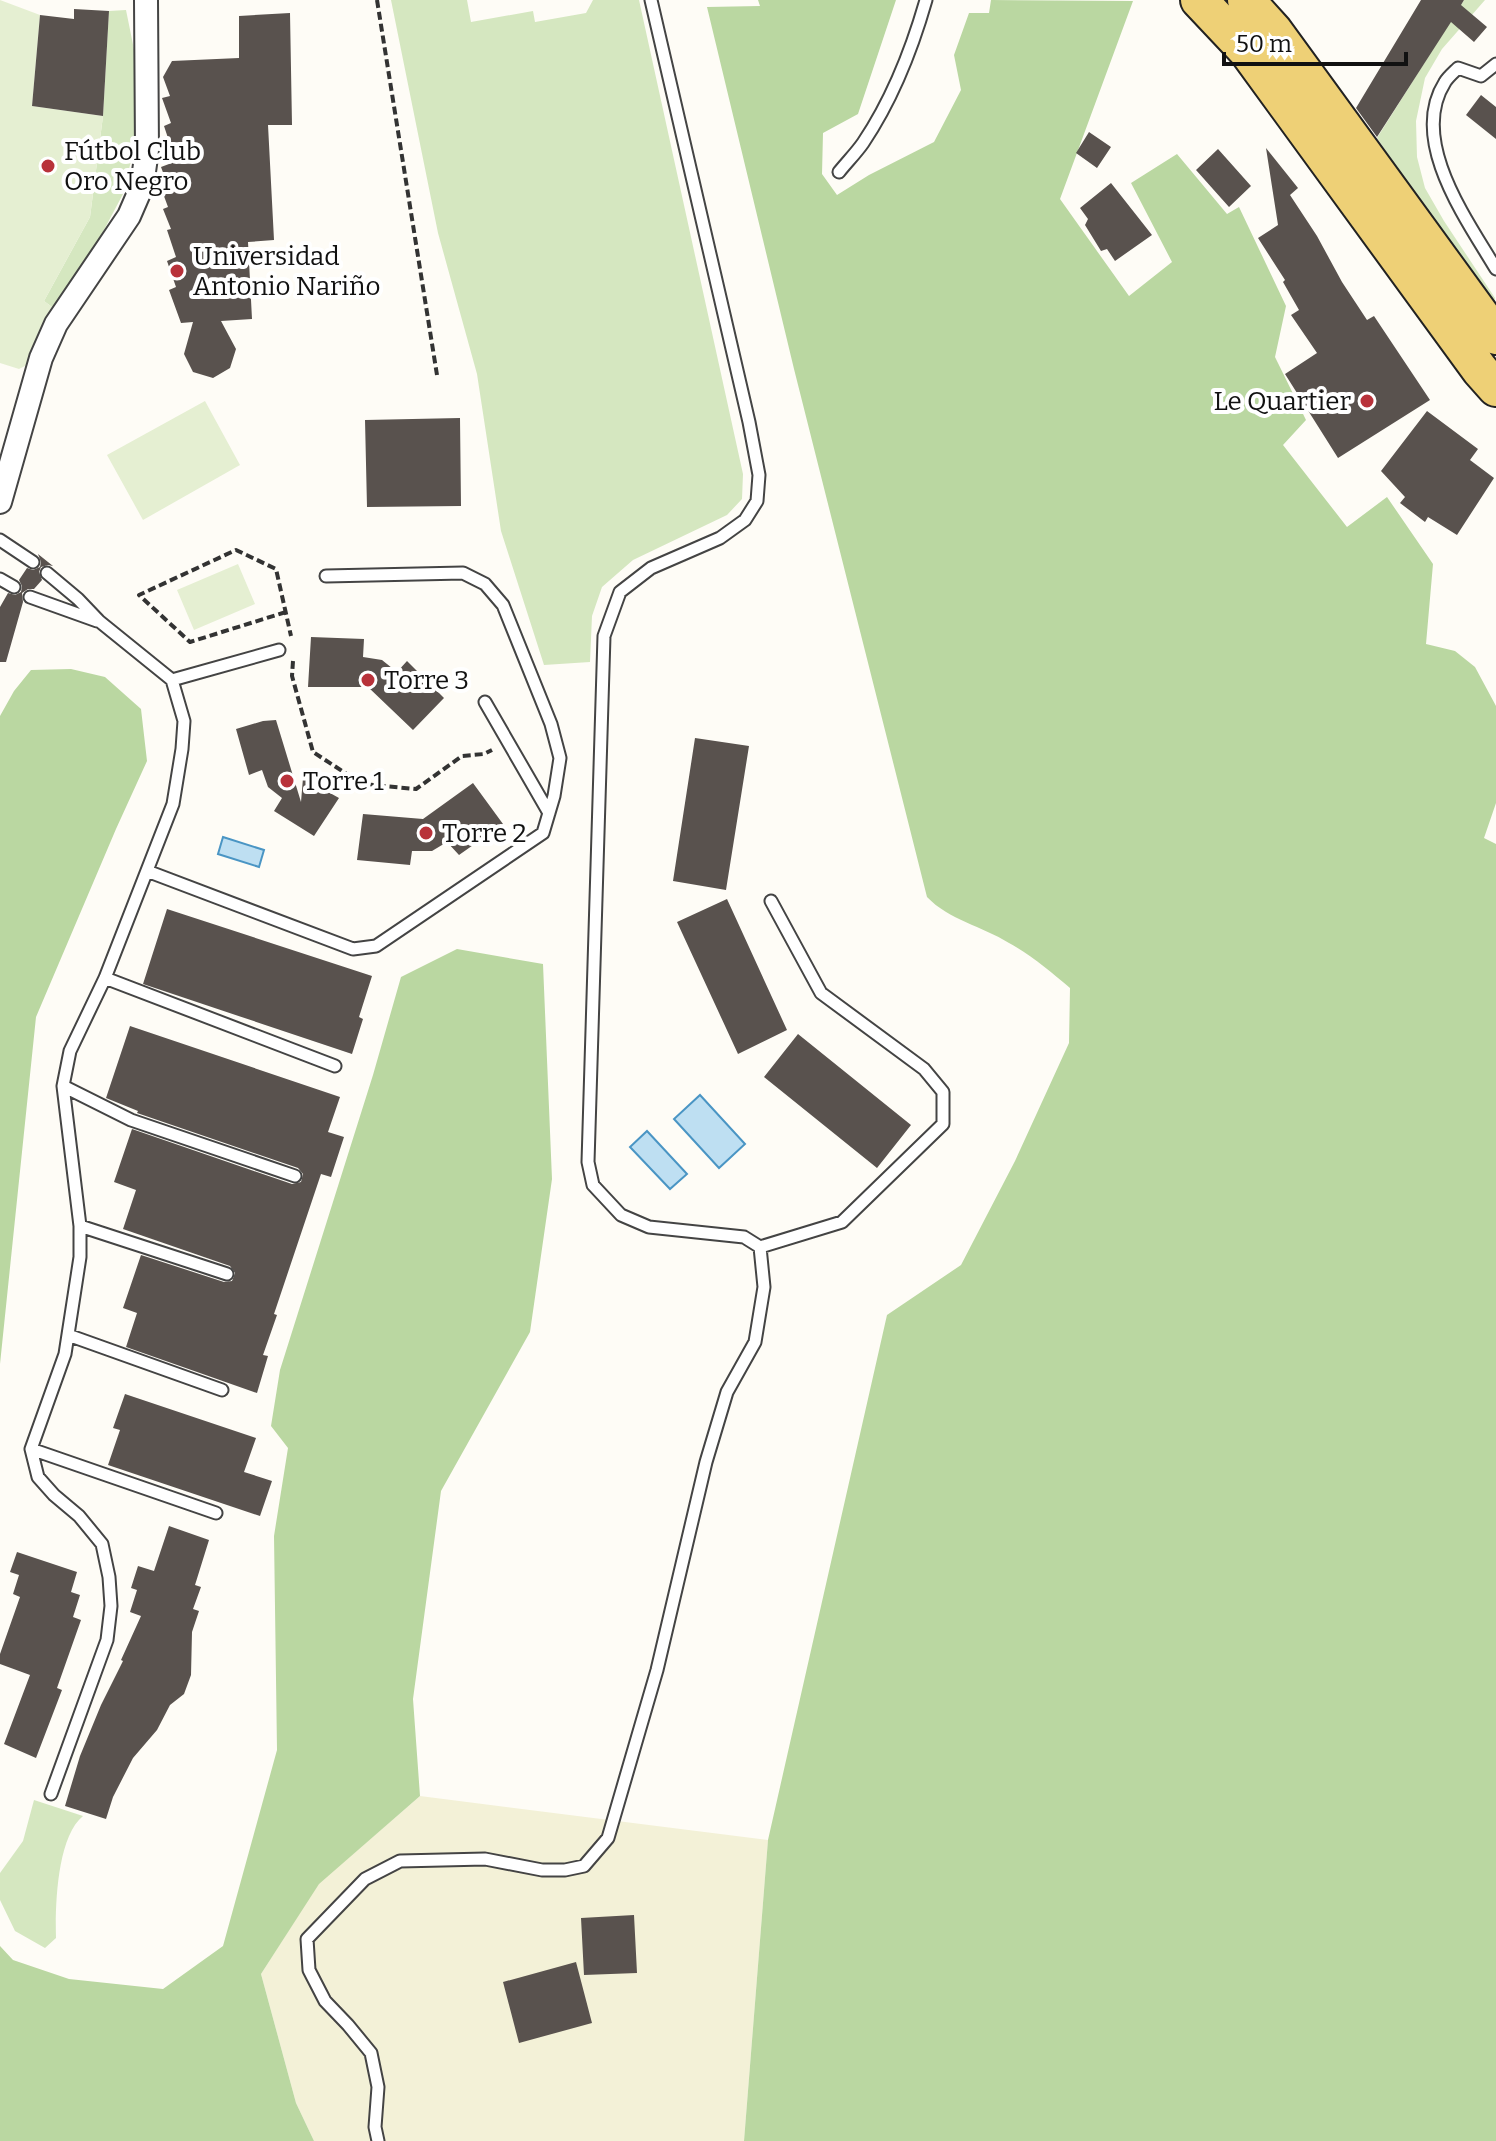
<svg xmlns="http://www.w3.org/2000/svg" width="1496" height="2141" font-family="Bitter,serif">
  <rect width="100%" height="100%" fill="#fefcf6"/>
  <path fill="#f3f1d7" d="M 420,1796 L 768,1840 L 744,2141 L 314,2141 L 296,2103 L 261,1974 L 318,1884 Z"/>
  <path fill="#d5e7c0" d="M 391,0 L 467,0 L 471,22 L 533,11 L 535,22 L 586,13 L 593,0 L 639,0 L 743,474 L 742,499 L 727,515 L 633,560 L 602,587 L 592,616 L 590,662 L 544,665 L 501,531 L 477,374 L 438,233 Z
    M 1464,0 L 1485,0 L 1442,49 L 1425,78 L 1416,121 L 1417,157 L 1425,188 L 1444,221 L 1495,298 L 1492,309 L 1377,138 Z
    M 126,10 L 139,74 L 138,132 L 123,194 L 96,245 L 56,310 L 44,301 L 90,217 L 103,116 L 109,11 Z
    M 34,1800 L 83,1816 C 57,1837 55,1906 56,1938 L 45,1948 L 15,1931 L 0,1900 L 0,1873 L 23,1841 Z"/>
  <path fill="#bad7a1" d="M 758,0 L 896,0 L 858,114 L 823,133 L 822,174 L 837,195 L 869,175 L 934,142 L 961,90 L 954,55 L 969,13 L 989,13 L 991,0 L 1133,1 L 1060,199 L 1129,296 L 1172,262 L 1131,183 L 1177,154 L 1227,214 L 1239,207 L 1286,306 L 1275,357 L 1306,420 L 1283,445 L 1347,527 L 1387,497 L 1433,564 L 1426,644 L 1455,651 L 1475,667 L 1496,706 L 1496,803 L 1484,838 L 1496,844 L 1496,2141 L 744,2141 L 768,1840 L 887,1315 L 961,1265 L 1015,1161 L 1069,1043 L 1070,988 C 1051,972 1031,955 1009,943 C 982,926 949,920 927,897 L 794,369 L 707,7 L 760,6 Z
    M 71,669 L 105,677 L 141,709 L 147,761 L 116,829 L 36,1017 L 0,1364 L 0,716 L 14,691 L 31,670 Z
    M 457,949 L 543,964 L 552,1179 L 530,1332 L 441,1491 L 413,1699 L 420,1796 L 319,1884 L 261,1974 L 296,2103 L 314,2141 L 0,2141 L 0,1946 L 13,1960 L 69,1979 L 163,1989 L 223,1946 L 277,1750 L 274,1536 L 288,1448 L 271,1426 L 280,1370 L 373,1075 L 401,977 Z"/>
  <path fill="#e5efd2" d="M 0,0 L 40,15 L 32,106 L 103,116 L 90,217 L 44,301 L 56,310 L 41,358 L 19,369 L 0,363 Z
    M 205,401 L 240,465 L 143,520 L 107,455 Z
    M 238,564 L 255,604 L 194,630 L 177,590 Z"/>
  <path fill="#bedff2" stroke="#4a95c4" stroke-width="2" d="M 223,837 L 264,850 L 259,867 L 218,854 Z
    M 700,1095 L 745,1144 L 719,1168 L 674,1119 Z
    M 647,1131 L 687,1174 L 670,1189 L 630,1147 Z"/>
  <path fill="#59524e" d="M 1421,0 L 1464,0 L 1461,5 L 1487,27 L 1474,42 L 1451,22 L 1377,137 L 1356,108 Z
    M 74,9 L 109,11 L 103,116 L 32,106 L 40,15 L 74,19 Z
    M 290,13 L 292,125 L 268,125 L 274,240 L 248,242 L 252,319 L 221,321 L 236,349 L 230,368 L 213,378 L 193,372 L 184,354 L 193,322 L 181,323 L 169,290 L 176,287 L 167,261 L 176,257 L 167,230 L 171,229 L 163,209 L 168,207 L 161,188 L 168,186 L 161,167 L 169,164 L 164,149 L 171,147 L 164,126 L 171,123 L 162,98 L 170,96 L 163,77 L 172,61 L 239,58 L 239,16 Z
    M 1481,95 L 1496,107 L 1496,139 L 1466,115 Z
    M 1089,132 L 1111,147 L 1097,168 L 1076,153 Z
    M 1266,148 L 1298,188 L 1290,195 L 1317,236 L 1342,282 L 1367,320 L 1374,316 L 1430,400 L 1338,458 L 1285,374 L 1317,353 L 1291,315 L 1299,310 L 1283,282 L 1285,280 L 1258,238 L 1278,225 Z
    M 1218,149 L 1251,186 L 1229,207 L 1196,170 Z
    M 1111,183 L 1152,235 L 1115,261 L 1107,249 L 1101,251 L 1085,225 L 1088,219 L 1080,208 Z
    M 1427,411 L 1478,449 L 1470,460 L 1494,478 L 1457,535 L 1428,517 L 1425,522 L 1400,503 L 1405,497 L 1381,471 Z
    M 460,418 L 461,506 L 367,507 L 365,420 Z
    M 38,554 L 53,566 L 48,565 L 41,567 L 39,572 L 42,580 L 34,589 L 28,589 L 22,593 L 23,602 L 6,662 L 0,662 L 0,607 L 8,593 L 15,595 L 21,592 L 22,586 L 19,580 L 27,568 L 33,570 L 40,567 L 41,562 Z
    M 311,637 L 364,639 L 363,657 L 382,660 L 397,672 L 407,661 L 444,698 L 413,730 L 368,687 L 308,687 Z
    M 276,720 L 301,802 L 303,778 L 339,798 L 314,836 L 274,811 L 282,798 L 268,787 L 262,770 L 249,775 L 236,729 L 263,721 Z
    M 695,738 L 749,746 L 726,890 L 673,881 Z
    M 473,783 L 503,824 L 459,855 L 447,842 L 432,851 L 412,851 L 410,865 L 357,860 L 363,814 L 423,819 Z
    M 727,899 L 787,1030 L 738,1054 L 677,922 Z
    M 167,909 L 372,976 L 359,1017 L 363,1019 L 352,1054 L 143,984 Z
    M 130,1026 L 340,1097 L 328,1132 L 344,1137 L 331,1177 L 321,1174 L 274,1314 L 277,1315 L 263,1355 L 268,1356 L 257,1393 L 126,1347 L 137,1313 L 123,1308 L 141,1255 L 224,1282 L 232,1281 L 235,1273 L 230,1266 L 123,1229 L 136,1190 L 114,1182 L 132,1129 L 292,1184 L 301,1182 L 303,1174 L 298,1168 L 137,1113 L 138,1111 L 106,1098 Z
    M 798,1034 L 911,1125 L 877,1168 L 764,1077 Z
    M 125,1394 L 256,1438 L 244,1472 L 272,1481 L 260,1516 L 108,1465 L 120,1430 L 113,1428 Z
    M 169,1526 L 209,1540 L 195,1585 L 201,1587 L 193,1609 L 199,1611 L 192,1632 L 191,1675 L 184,1694 L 170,1705 L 157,1730 L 133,1758 L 113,1797 L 106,1819 L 65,1806 L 80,1756 L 101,1705 L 123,1661 L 121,1660 L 141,1616 L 130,1612 L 137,1590 L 131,1588 L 138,1566 L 154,1571 Z
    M 17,1552 L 77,1572 L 71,1592 L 80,1595 L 73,1617 L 81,1620 L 57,1688 L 62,1690 L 36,1758 L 4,1744 L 30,1675 L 0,1664 L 0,1654 L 20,1597 L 13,1594 L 19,1575 L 10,1572 Z
    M 634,1915 L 637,1973 L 584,1975 L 581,1918 Z
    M 576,1962 L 592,2023 L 519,2043 L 503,1982 Z"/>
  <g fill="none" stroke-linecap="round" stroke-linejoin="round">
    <g stroke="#444" stroke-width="15">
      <path id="lane" d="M 651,0 L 749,422 L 759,475 L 757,501 L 745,520 L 720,538 L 651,568 L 620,592 L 604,636 L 588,1162 L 593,1185 L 621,1215 L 649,1227 L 744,1237 L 760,1247
        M 1496,64 L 1481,76 L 1458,68 C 1454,72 1448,77 1445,82 C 1408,140 1467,220 1496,269
        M 839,172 C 847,162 856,153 863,143 C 892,100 912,49 926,0
        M 0,540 L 33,562
        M 47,573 L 78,599 L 99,621 L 172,680 L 184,721 L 182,749 L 173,804 L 105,978 L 70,1051 L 63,1086 L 80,1226 L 80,1257 L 65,1354 L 31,1449 L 38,1477 L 54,1495 L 79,1516 L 102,1544 L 109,1577 L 111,1606 L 107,1640 L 51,1794
        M 0,579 L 14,587
        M 30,597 L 97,621
        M 172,680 L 279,650
        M 485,702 L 549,813
        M 147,871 L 353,949 L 376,946 L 543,833 L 554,796 L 560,758 L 551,724 L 503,605 L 485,584 L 463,573 L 326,576
        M 105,978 L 335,1066
        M 63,1086 L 131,1120 L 295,1176
        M 80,1226 L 227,1274
        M 760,1247 L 842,1222 L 943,1124 L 943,1092 L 924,1069 L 821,993 L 771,901
        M 68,1335 L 222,1390
        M 31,1449 L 216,1513
        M 378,2141 L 375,2127 L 378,2087 L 371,2053 L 348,2025 L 325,2001 L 309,1970 L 307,1939 L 365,1879 L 400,1861 L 485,1859 L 542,1870 L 565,1870 L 584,1866 L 608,1838 L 657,1670 L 706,1462 L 727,1392 L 755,1342 L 764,1287 L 760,1247"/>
    </g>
    <g stroke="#444" stroke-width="26">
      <path id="street" d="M 0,502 L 41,358 L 56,324 L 129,216 L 142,186 L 147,150 L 146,0"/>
    </g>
    <g stroke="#222" stroke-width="40">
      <path id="primary" d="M 1199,0 L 1248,52 L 1480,370 L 1496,388
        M 1246,0 L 1274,31 L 1496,336"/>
    </g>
    <path stroke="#333" stroke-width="4" stroke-dasharray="8 4" stroke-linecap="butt" d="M 377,0 L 437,375
      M 286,612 L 190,642 L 139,595 L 236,550 L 276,569 L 291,636
      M 293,661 L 292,676 L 313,752 L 362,784 L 416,789 L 462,756 L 484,754 L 492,750"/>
    <use href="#lane" stroke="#fff" stroke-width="11"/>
    <use href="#street" stroke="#fff" stroke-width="22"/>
    <use href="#primary" stroke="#eed076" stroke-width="36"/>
  </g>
  <g fill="#b8323a" stroke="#fff" stroke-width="3">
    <circle cx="48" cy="166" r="8"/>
    <circle cx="177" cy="271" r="8"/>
    <circle cx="1367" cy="401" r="8"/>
    <circle cx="368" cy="680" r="8"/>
    <circle cx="287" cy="781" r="8"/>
    <circle cx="426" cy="833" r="8"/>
  </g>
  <g text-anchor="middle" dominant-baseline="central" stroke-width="8" stroke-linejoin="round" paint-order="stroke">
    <g font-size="26" fill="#111" stroke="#fff" text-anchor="start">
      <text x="64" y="151">Fútbol Club<tspan x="64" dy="30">Oro Negro</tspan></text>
      <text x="193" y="256">Universidad<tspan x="193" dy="30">Antonio Nariño</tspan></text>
      <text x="1351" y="401" text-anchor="end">Le Quartier</text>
      <text x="384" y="680">Torre 3</text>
      <text x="303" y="781">Torre 1</text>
      <text x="442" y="833">Torre 2</text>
    </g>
  </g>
  <path d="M1224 52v12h182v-12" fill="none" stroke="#111111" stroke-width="4"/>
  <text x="1236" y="52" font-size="24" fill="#111111" stroke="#ffffff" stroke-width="6" paint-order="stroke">50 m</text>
</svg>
